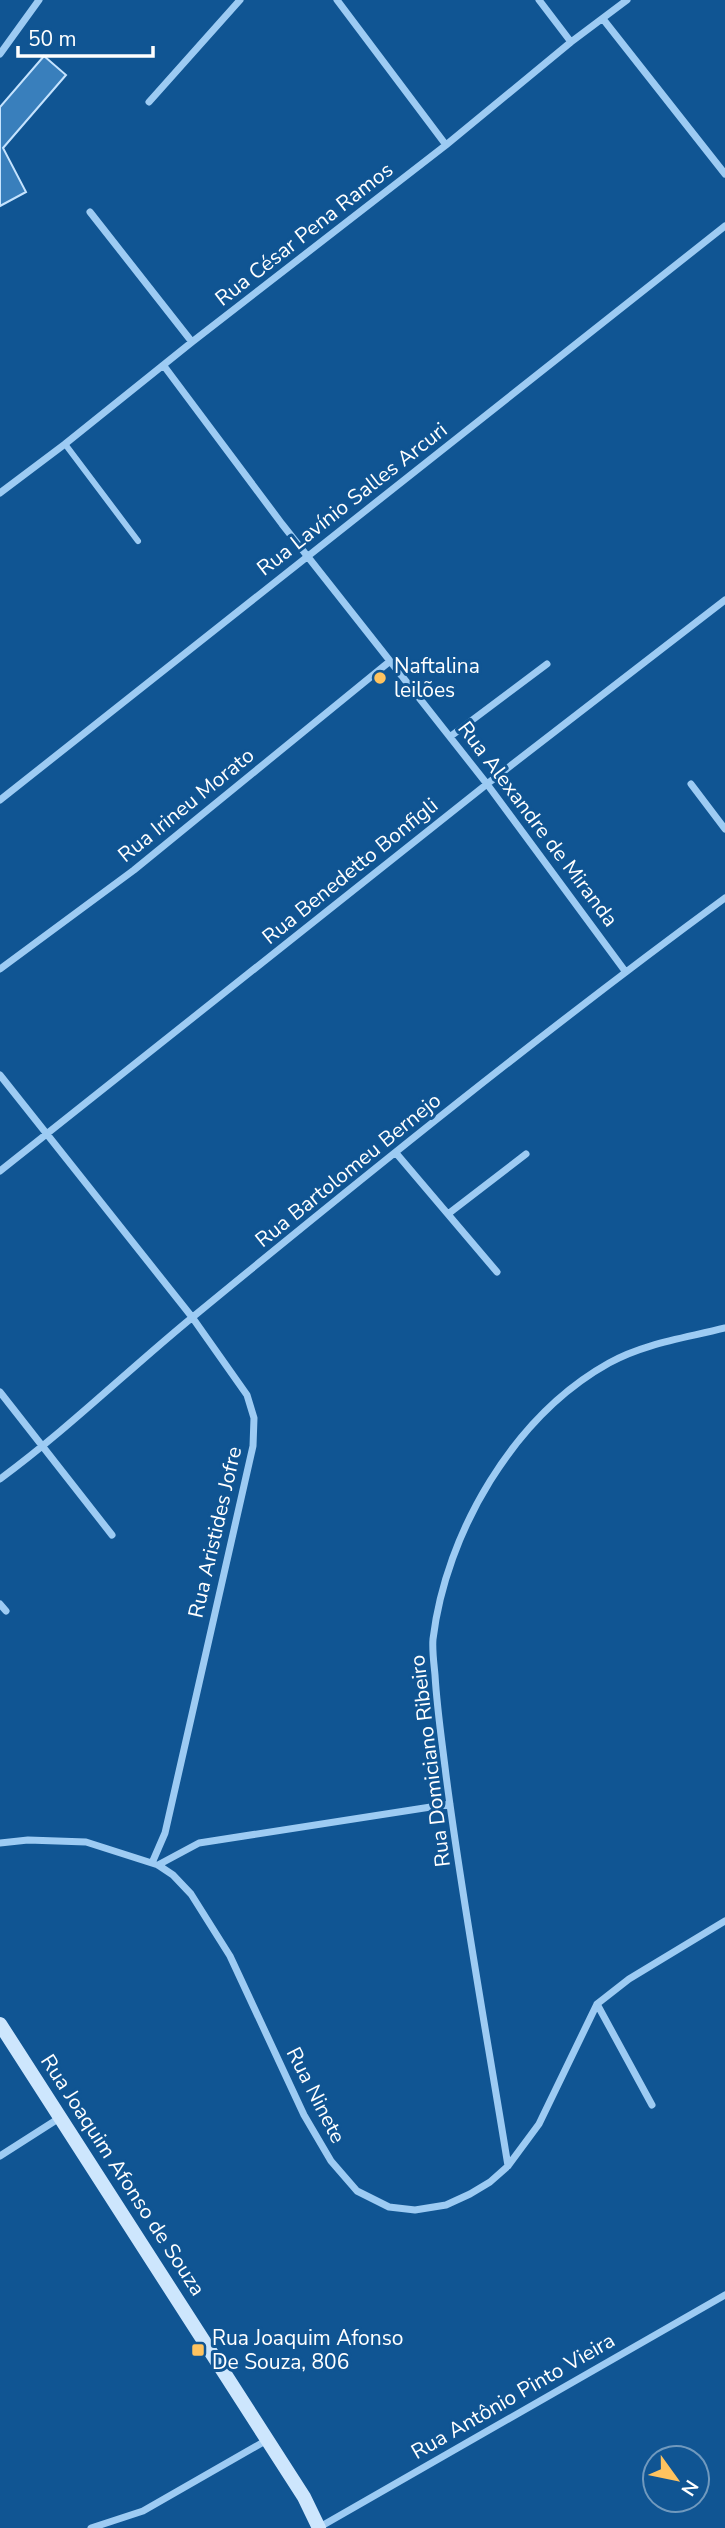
<svg xmlns="http://www.w3.org/2000/svg" width="725" height="2528" font-family="'Nunito Sans',sans-serif">
  <rect width="100%" height="100%" fill="#105593"/>
  <path fill="#397fbc" stroke="#c5e3fe" stroke-width="2" d="M 44,56 L 66,75 L 3,148 L 26,192 L 0,206 L 0,107 Z"/>
  <g fill="none" stroke-linecap="round" stroke-linejoin="round">
    <path stroke="#9dcbf3" stroke-width="6" d="M 65,444 L 138,541"/>
    <path stroke="#9dcbf3" stroke-width="7" d="M 337,0 L 446,145
      M 539,0 L 571,42
      M 603,19 L 725,174
      M 0,54 L 39,0
      M 149,102 L 240,0
      M 90,212 L 192,342
      M 164,366 L 282,524 L 487,784 L 625,971
      M 0,493 L 65,444 L 192,342 L 446,145 L 571,42 L 627,0
      M 451,736 L 547,664
      M 691,784 L 725,829
      M 0,800 L 725,226
      M 0,969 L 134,870 L 389,662
      M 0,1075 L 192,1317 L 247,1395 L 254,1418 L 253,1446 L 165,1833 L 152,1863
      M 396,1153 L 497,1272
      M 0,1171 L 487,784 L 725,600
      M 448,1214 L 526,1154
      M 0,1392 L 112,1535
      M 0,1479 C 68,1429 128,1370 194,1316 C 368,1173 544,1031 725,898
      M 0,1604 L 6,1611
      M 0,1843 L 28,1840 L 86,1842 L 158,1865 L 173,1875 L 191,1894 L 230,1956 L 304,2115 L 331,2161 L 357,2191 L 389,2207 L 415,2210 L 446,2205 L 470,2194 L 490,2182 L 508,2166 L 539,2124 L 597,2004 L 629,1979 L 725,1921
      M 158,1865 L 199,1843 L 450,1804
      M 597,2004 L 652,2105
      M 0,2156 L 61,2117
      M 508,2166 C 487,2036 463,1906 446,1775 C 442,1742 437,1709 435,1675 C 434,1664 432,1650 433,1639 C 446,1532 514,1416 609,1363 C 645,1343 686,1338 725,1328
      M 91,2528 L 143,2511 L 267,2440
      M 318,2528 L 725,2295"/>
    <path stroke="#cde6fd" stroke-width="14" d="M 0,2024 L 304,2497 L 319,2528"/>
  </g>
  <g fill="#ffc35f" stroke="#105593" stroke-width="2.5">
    <circle cx="380" cy="678" r="7"/>
    <rect x="191" y="2343" width="14" height="14" rx="3.5"/>
  </g>
  <g text-anchor="middle" dominant-baseline="central" stroke-width="6" stroke-linejoin="round" paint-order="stroke">
    <g font-size="21" fill="#fff" stroke="#105593">
      <text transform="translate(304 234) rotate(-38)">Rua César Pena Ramos</text>
      <text transform="translate(352 499) rotate(-38)">Rua Lavínio Salles Arcuri</text>
      <text transform="translate(186 805) rotate(-39)">Rua Irineu Morato</text>
      <text transform="translate(538 824) rotate(53)">Rua Alexandre de Miranda</text>
      <text transform="translate(350 871) rotate(-39)">Rua Benedetto Bonfigli</text>
      <text transform="translate(348 1170) rotate(-39)">Rua Bartolomeu Bernejo</text>
      <text transform="translate(215 1532) rotate(-77)">Rua Aristides Jofre</text>
      <text transform="translate(430 1761) rotate(-97)">Rua Domiciano Ribeiro</text>
      <text transform="translate(316 2095) rotate(63)">Rua Ninete</text>
      <text transform="translate(123 2175) rotate(57)">Rua Joaquim Afonso de Souza</text>
      <text transform="translate(513 2396) rotate(-30)">Rua Antônio Pinto Vieira</text>
    </g>
    <g font-size="21" fill="#fff" stroke="#105593" text-anchor="start">
      <text x="394" y="666">Naftalina<tspan x="394" dy="24">leilões</tspan></text>
      <text x="212" y="2338">Rua Joaquim Afonso<tspan x="212" dy="24">De Souza, 806</tspan></text>
    </g>
  </g>
  <g transform="translate(676 2479) rotate(123)"><circle r="33" fill="#105593" stroke="#7099be" stroke-width="2"/>
  <path d="M0-5L12 26L0 18L-12 26Z" fill="#ffc35f"/>
  <text y="-10" font-size="19" font-weight="bold" text-anchor="middle" fill="#ffffff">N</text>
  </g>
  <path d="M18 46v10h135v-10" fill="none" stroke="#ffffff" stroke-width="3.5"/>
  <text x="28" y="46" font-size="21" fill="#ffffff" stroke="#105593" stroke-width="5" paint-order="stroke">50 m</text>
</svg>
